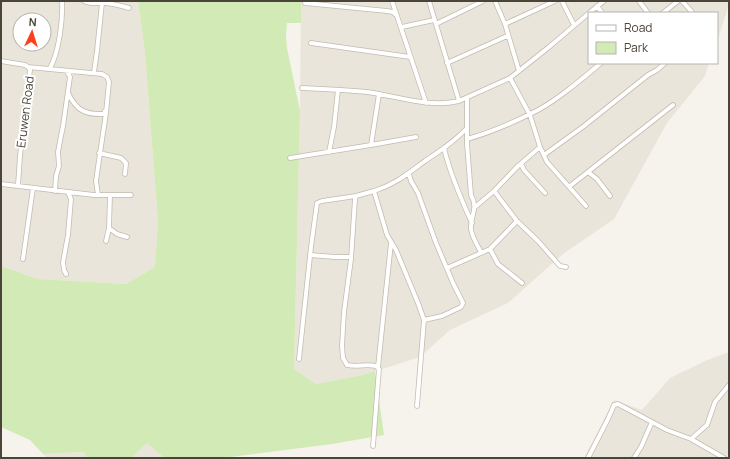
<svg xmlns="http://www.w3.org/2000/svg" width="730" height="459" font-family="Manrope,sans-serif">
  <rect width="100%" height="100%" fill="#f6f3ec"/>
  <path fill="#eae5da" fill-rule="evenodd" d="M 1,1 L 138,1 L 145,53 L 158,222 L 155,267 L 126,284 L 38,279 L 1,266 ZM 20,20 L 44,20 L 44,44 L 20,44 Z
    M 301,1 L 729,1 L 729,4 L 717,42 L 717,13 L 589,13 L 589,63 L 709,63 L 705,76 L 667,123 L 614,219 L 563,254 L 508,303 L 450,330 L 420,357 L 363,375 L 316,384 L 294,369 L 300,111 Z
    M 729,352 L 729,458 L 584,458 L 614,400 L 642,410 L 670,378 L 705,361 Z
    M 147,443 L 164,458 L 131,458 Z
    M 85,452 L 87,458 L 47,458 L 43,454 Z"/>
  <path fill="#d2eab5" d="M 138,1 L 301,1 L 301,23 L 287,23 L 286,36 L 287,48 L 300,111 L 294,369 L 316,384 L 363,375 L 375,371 L 384,435 L 332,444 L 222,458 L 164,458 L 147,443 L 131,458 L 87,458 L 84,452 L 43,454 L 30,440 L 1,427 L 1,266 L 38,279 L 126,284 L 155,267 L 158,222 L 145,53 Z"/>
  <g fill="none" stroke-linecap="round" stroke-linejoin="round">
    <g stroke="#c2bbae" stroke-width="5.5">
      <path id="street" d="M 84,1 C 91,5 98,2 106,3 C 114,4 122,6 129,8
        M 392,1 L 426,103
        M 429,1 L 459,101
        M 495,1 L 505,24 L 519,71
        M 562,1 L 574,25
        M 639,1 L 648,13
        M 682,1 L 693,13
        M 305,3 L 387,11 L 393,12 L 395,14
        M 597,6 L 602,13
        M 589,13 L 604,1
        M 663,13 L 678,1
        M 436,24 L 483,1
        M 505,24 L 555,1
        M 402,27 L 434,20
        M 311,43 L 410,57
        M 1,61 L 25,65 L 28,67 L 102,74 L 107,77 L 109,82 L 106,113 L 98,167 L 96,181 L 98,195
        M 447,63 L 507,36
        M 50,68 C 59,52 63,20 62,1
        M 94,72 L 97,51 L 102,3
        M 510,78 L 530,115 L 540,147 L 547,162 L 586,206
        M 302,88 C 324,89 346,90 367,92 C 397,96 429,108 459,101 L 510,78 L 549,47 L 589,13
        M 68,93 C 76,110 85,115 104,114 L 105,111
        M 379,94 L 371,145 L 416,137
        M 467,99 L 467,144 L 471,195 C 479,209 470,215 471,229 C 472,237 477,245 481,252
        M 467,139 C 489,133 510,124 530,114 C 553,104 582,79 601,63
        M 444,148 C 450,174 461,199 472,223
        M 329,152 L 334,127 L 338,90
        M 99,153 L 121,158 L 126,163 L 125,174
        M 544,155 L 584,126 L 648,75 L 657,70 L 665,63
        M 290,158 L 371,145
        M 521,164 L 524,170 L 545,193
        M 588,172 L 597,179 L 610,196
        M 409,174 L 411,181 L 418,193 L 436,243 L 453,283 L 463,303 L 461,307 L 442,316 L 424,320
        M 1,184 L 94,195 L 131,195
        M 18,185 L 20,156 L 30,70 L 28,67
        M 570,186 L 673,105
        M 55,191 L 56,176 L 59,166 L 58,152 L 60,141 L 63,126 L 70,77 L 67,71
        M 475,207 L 494,191
        M 517,221 L 538,241 L 560,266 L 566,267
        M 109,228 L 117,234 L 127,237
        M 106,241 L 109,228 L 110,195
        M 490,249 L 498,264 L 522,283
        M 310,255 L 335,257 L 351,257
        M 23,259 L 33,188
        M 447,268 L 490,249 L 517,221 L 494,191 L 518,166 L 540,147
        M 66,274 L 64,270 L 63,262 L 68,235 L 71,199 L 68,192
        M 299,359 L 311,247 L 317,203 L 322,201 L 356,196
        M 378,367 L 391,243
        M 417,406 L 424,320 L 418,303 L 396,250 L 387,235 L 374,191 C 396,184 407,174 425,161 C 440,151 455,141 467,128
        M 691,439 L 707,425 L 715,402 L 729,385
        M 373,446 L 379,369 L 376,366 C 366,364 357,367 347,365 L 343,358 L 342,346 L 344,312 L 351,259 L 355,199 L 356,196 L 374,191
        M 588,458 L 608,419 L 614,405 L 618,404 L 667,430 L 691,439 L 724,458
        M 634,458 L 641,447 L 652,422"/>
    </g>
    <use href="#street" stroke="#fff" stroke-width="4"/>
  </g>
  <g text-anchor="middle" dominant-baseline="central" stroke-width="4" stroke-linejoin="round" paint-order="stroke">
    <g font-size="12" fill="#4b4439" stroke="#fff">
      <text transform="translate(25 112) rotate(-83)">Eruwen Road</text>
    </g>
  </g>
  <rect width="730" height="459" fill="none" stroke="#4b4439" stroke-width="4"/>
  <rect x="588" y="12" width="130" height="52" fill="#ffffff" stroke="#b7b4b0"/>
  <rect x="596" y="25" width="20" height="6" fill="#ffffff" stroke="#b7b4b0"/>
  <text x="624" y="32" font-size="12" fill="#4b4439">Road</text>
  <rect x="596" y="42" width="20" height="12" fill="#d2eab5" stroke="#b7b4b0"/>
  <text x="624" y="52" font-size="12" fill="#4b4439">Park</text>
  <g transform="translate(32 32) rotate(4)"><circle r="19" fill="#ffffff" stroke="#b7b4b0"/>
  <path d="M0-3L7 15L0 10L-7 15Z" fill="#fc3f1d"/>
  <text y="-6" font-size="11" font-weight="bold" text-anchor="middle" fill="#4b4439">N</text>
  </g>
</svg>
